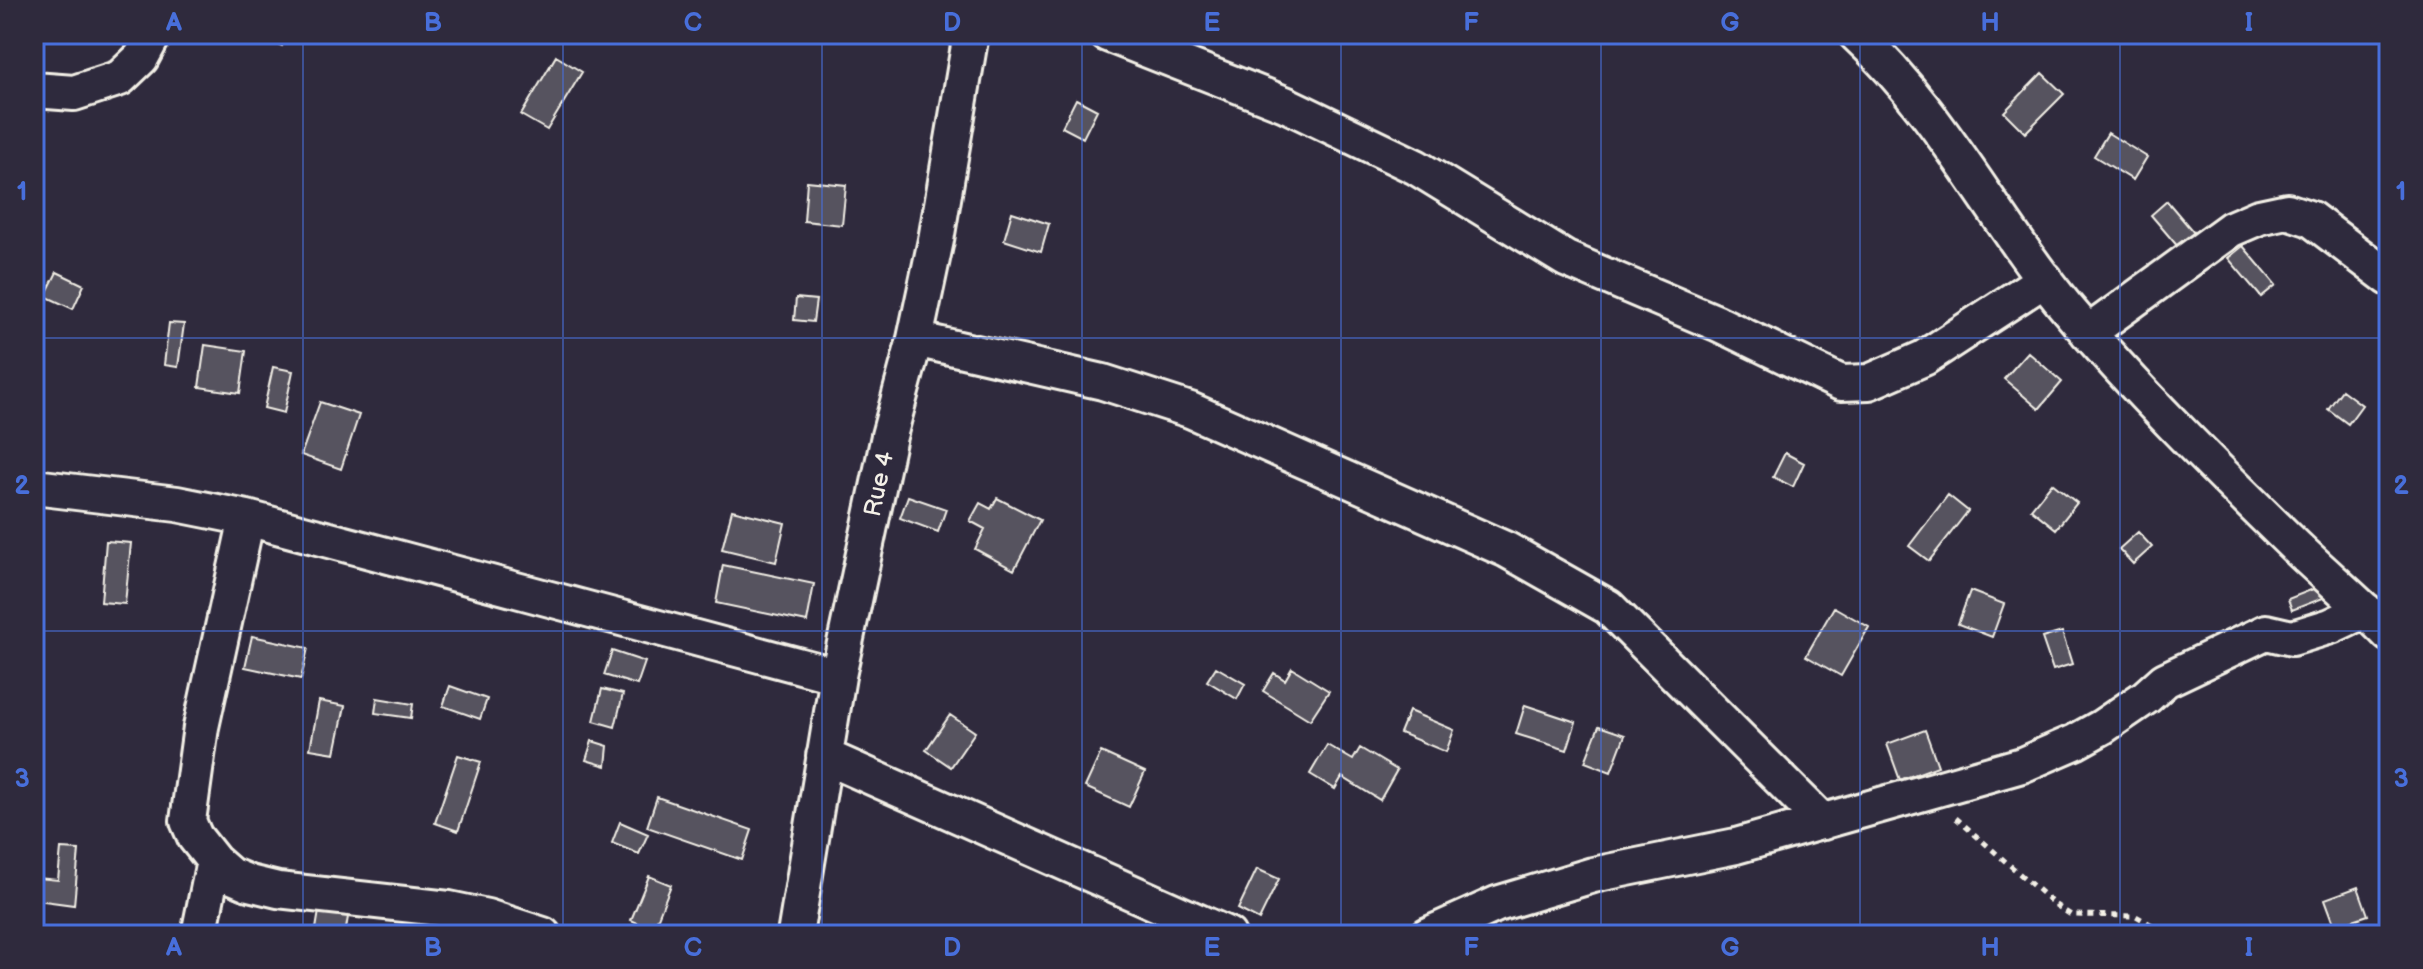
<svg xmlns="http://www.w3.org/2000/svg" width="2423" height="969" font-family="'Balsamiq Sans',sans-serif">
  <rect width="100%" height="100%" fill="#2f2a3d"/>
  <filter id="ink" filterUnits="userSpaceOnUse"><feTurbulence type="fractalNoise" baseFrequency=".0125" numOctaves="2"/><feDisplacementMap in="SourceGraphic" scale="16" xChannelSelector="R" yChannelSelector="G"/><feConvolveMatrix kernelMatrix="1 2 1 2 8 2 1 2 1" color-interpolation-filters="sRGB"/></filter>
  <g filter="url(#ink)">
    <path fill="#56525f" stroke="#f4f1e8" stroke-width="2" d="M 255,34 L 287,34 L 282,46 Z
      M 556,56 L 582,72 L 547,130 L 521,115 Z
      M 2042,73 L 2064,94 L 2025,133 L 2004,112 Z
      M 1076,99 L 1097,110 L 1083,138 L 1062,127 Z
      M 2108,133 L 2147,157 L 2133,180 L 2094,156 Z
      M 807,181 L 846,185 L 842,225 L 804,221 Z
      M 2167,201 L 2195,234 L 2179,248 L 2151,215 Z
      M 1012,212 L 1049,224 L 1041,252 L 1004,240 Z
      M 2243,246 L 2276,285 L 2261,297 L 2228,258 Z
      M 57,272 L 84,285 L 73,309 L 45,296 Z
      M 796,298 L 816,300 L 813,322 L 794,320 Z
      M 169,323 L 184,324 L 178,367 L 164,365 Z
      M 205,345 L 246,351 L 240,393 L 199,387 Z
      M 2028,352 L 2062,382 L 2039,409 L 2004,379 Z
      M 273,367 L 293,371 L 284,413 L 264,408 Z
      M 2342,390 L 2362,405 L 2348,424 L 2328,409 Z
      M 320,402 L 359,415 L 341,469 L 301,455 Z
      M 1785,453 L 1804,463 L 1793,487 L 1773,477 Z
      M 2052,483 L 2077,503 L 2056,529 L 2031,509 Z
      M 1948,495 L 1968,511 L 1929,561 L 1909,546 Z
      M 908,496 L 946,509 L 938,532 L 900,518 Z
      M 997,498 L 1040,520 L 1014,570 L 975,549 L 985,529 L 970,521 L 980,503 L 991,509 Z
      M 732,510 L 785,523 L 776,562 L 722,549 Z
      M 2138,532 L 2152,547 L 2133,564 L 2119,549 Z
      M 106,541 L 131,543 L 125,604 L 101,602 Z
      M 723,565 L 814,584 L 807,622 L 716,603 Z
      M 2326,584 L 2331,595 L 2292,610 L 2288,599 Z
      M 1970,591 L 2004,604 L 1992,637 L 1958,624 Z
      M 1834,607 L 1869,627 L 1841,676 L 1806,656 Z
      M 2062,632 L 2072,664 L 2053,670 L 2042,638 Z
      M 252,636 L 308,648 L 301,679 L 245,667 Z
      M 612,651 L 645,662 L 637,685 L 604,675 Z
      M 1216,667 L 1245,684 L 1237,699 L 1207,681 Z
      M 1292,668 L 1329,691 L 1310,720 L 1263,691 L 1274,673 L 1285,680 Z
      M 450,686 L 487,699 L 480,719 L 443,706 Z
      M 602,689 L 623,694 L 615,727 L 594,721 Z
      M 377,698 L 413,704 L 411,718 L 375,713 Z
      M 319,701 L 345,706 L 335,753 L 310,749 Z
      M 1525,705 L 1576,722 L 1567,750 L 1516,734 Z
      M 1409,711 L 1454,730 L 1446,752 L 1400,733 Z
      M 950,715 L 975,732 L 951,767 L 926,750 Z
      M 1599,726 L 1625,735 L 1611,772 L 1585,762 Z
      M 1925,730 L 1938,766 L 1900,780 L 1887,744 Z
      M 592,741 L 608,746 L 606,766 L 586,760 Z
      M 1327,745 L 1353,760 L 1360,748 L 1397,770 L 1380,800 L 1342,777 L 1335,789 L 1310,774 Z
      M 1101,752 L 1145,772 L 1129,807 L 1085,787 Z
      M 458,755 L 481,762 L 458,831 L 435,823 Z
      M 657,797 L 752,830 L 742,860 L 647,827 Z
      M 620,822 L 648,834 L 639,854 L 612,843 Z
      M 61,849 L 79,850 L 74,905 L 36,900 L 38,878 L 58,880 Z
      M 1257,869 L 1279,879 L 1259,920 L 1238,909 Z
      M 649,876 L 671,885 L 653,930 L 631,920 Z
      M 2358,887 L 2368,915 L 2335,926 L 2325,899 Z
      M 320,905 L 349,911 L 345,935 L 315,935 Z"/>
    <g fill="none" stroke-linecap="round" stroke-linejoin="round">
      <g stroke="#f4f1e8" stroke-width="40">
        <path id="street" d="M 1107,34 L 1285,104 L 1416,167 L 1566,259 L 1717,323 L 1841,383 L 1869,382 L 1924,358 L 2045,279
          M 1856,34 C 1941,112 1993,219 2066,307 C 2136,390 2214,467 2292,543 C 2324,574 2358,602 2389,634
          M 34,90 L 74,93 L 120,78 L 141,58 L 154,34
          M 2088,333 L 2231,229 L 2259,217 L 2287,211 L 2311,219 L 2389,278
          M 915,339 L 1103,382 L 1190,410 L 1507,550 L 1608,607 L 1823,822
          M 34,487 L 177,504 L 247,518 L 838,676
          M 247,518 L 201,727 L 188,821 L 195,837 L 214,861 L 230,875 L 249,883 L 278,890 L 449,909 L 487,917 L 543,935
          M 824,756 L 1228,935
          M 199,935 L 214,861
          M 795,935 L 838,676 L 889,436 L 915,339 L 936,240 L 971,34
          M 1428,935 L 1497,904 L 1593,875 L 1736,846 L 2022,765 L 2075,742 L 2102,727 L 2146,697 L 2165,680 L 2266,632 L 2292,638 L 2331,626 L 2365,610"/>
      </g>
      <path stroke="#f4f1e8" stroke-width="5" stroke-dasharray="6 6" stroke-linecap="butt" d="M 1956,818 L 2054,904 L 2071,915 L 2136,916 L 2170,935"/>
      <use href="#street" stroke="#2f2a3d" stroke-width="34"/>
    </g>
  </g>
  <path fill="none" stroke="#486fdb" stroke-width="2" stroke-opacity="0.55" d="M 303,34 L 303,935M 563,34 L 563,935M 822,34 L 822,935M 1082,34 L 1082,935M 1341,34 L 1341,935M 1601,34 L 1601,935M 1860,34 L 1860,935M 2120,34 L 2120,935M 34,338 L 2389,338M 34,631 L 2389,631"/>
  <g text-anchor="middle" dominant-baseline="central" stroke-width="6" stroke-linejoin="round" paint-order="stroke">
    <g font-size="24" fill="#f4f1e8" stroke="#2f2a3d">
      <text transform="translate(879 484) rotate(-78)">Rue 4</text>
    </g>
  </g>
  <rect width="2423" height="969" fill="none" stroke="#2f2a3d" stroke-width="88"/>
  <rect x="44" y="44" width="2335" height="881" fill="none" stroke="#486fdb" stroke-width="3"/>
  <g font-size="26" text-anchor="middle" font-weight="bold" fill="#486fdb">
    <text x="174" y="31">A</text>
    <text x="433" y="31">B</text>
    <text x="693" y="31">C</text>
    <text x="952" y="31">D</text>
    <text x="1212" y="31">E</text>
    <text x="1471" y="31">F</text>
    <text x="1730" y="31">G</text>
    <text x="1990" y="31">H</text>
    <text x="2249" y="31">I</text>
    <text x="22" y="200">1</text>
    <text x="2401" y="200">1</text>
    <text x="22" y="494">2</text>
    <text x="2401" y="494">2</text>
    <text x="22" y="787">3</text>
    <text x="2401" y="787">3</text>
    <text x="174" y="956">A</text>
    <text x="433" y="956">B</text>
    <text x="693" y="956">C</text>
    <text x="952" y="956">D</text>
    <text x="1212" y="956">E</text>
    <text x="1471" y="956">F</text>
    <text x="1730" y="956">G</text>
    <text x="1990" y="956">H</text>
    <text x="2249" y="956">I</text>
  </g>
</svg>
